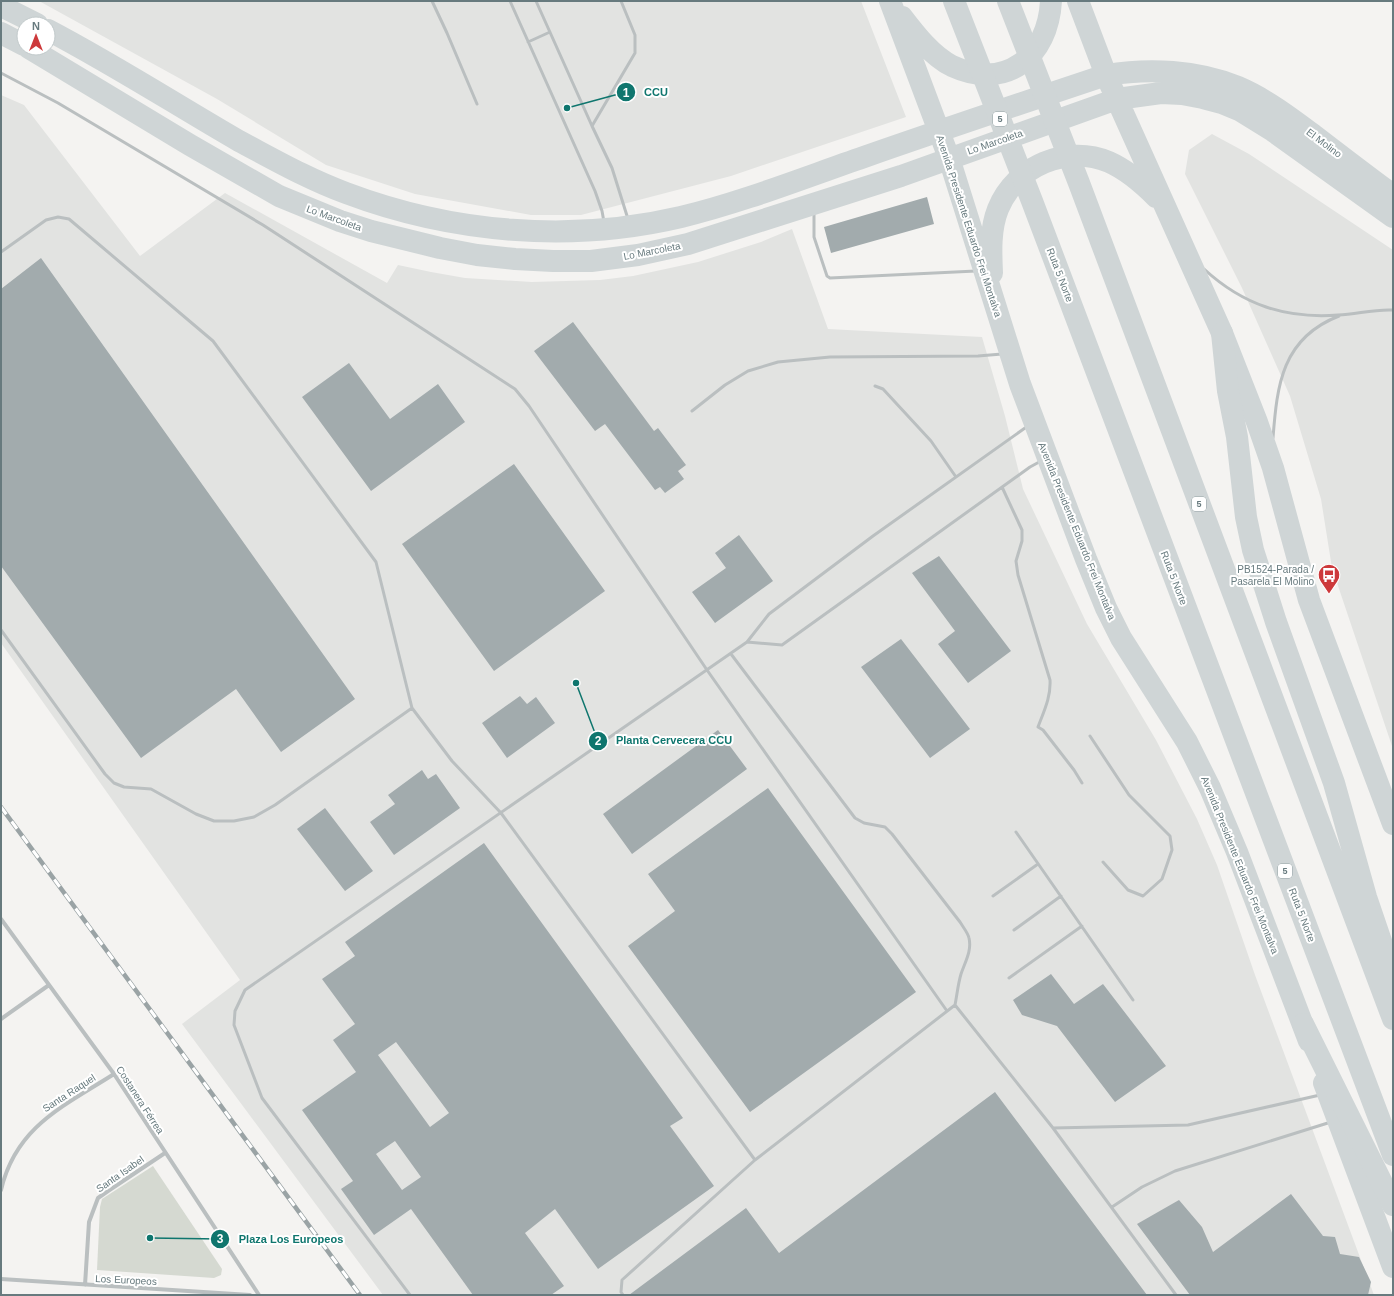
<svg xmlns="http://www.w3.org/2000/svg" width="1394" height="1296" font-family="Helvetica,sans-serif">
  <rect width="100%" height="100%" fill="#f4f3f1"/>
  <path fill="#e2e3e1" d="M 39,1 L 861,1 L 906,117 L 731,176 L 581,215 L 531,215 L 415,194 L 326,165 L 217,99 Z
    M 1,95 L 24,105 L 140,256 L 225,193 L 387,283 L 398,265 L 431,272 L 465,278 L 532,282 L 600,280 L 633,276 L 698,262 L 761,242 L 792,229 L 828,329 L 982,337 L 1005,416 L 1023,489 L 1087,624 L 1156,740 L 1197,819 L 1217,865 L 1255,975 L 1374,1295 L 383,1295 L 182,1024 L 240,980 L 1,643 Z
    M 1212,134 L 1249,154 L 1393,250 L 1393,749 L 1332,568 L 1321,499 L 1290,396 L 1242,288 L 1185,174 L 1189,150 Z"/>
  <path fill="#d5d9d1" d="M 153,1166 L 222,1269 L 221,1275 L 214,1278 L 97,1270 L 100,1207 L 102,1199 Z"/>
  <path fill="#a2abad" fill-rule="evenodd" d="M 927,197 L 934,224 L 831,253 L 824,227 Z
    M 41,258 L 355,699 L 281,752 L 236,689 L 141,758 L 1,566 L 1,289 Z
    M 573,322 L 654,431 L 658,428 L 686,465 L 678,471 L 684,479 L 665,493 L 660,487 L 655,490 L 605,424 L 595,431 L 534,351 Z
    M 349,363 L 390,419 L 438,384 L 465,422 L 371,491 L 302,397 Z
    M 514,464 L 605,591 L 494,671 L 402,544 Z
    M 739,535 L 773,581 L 715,623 L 692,592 L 726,568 L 715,553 Z
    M 939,556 L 1011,651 L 968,683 L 938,644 L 955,631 L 912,573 Z
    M 901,639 L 970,729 L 930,758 L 861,667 Z
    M 520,696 L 527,704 L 536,697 L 555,723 L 507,758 L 482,723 Z
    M 718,730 L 747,769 L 632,854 L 603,814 Z
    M 422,770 L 428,779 L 436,774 L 460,808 L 394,855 L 370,822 L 395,804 L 388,795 Z
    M 768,788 L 916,992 L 750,1112 L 628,946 L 675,911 L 648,874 Z
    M 325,808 L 373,871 L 345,891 L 297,829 Z
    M 484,843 L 683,1118 L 670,1126 L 714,1186 L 598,1269 L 555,1209 L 525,1233 L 564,1286 L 551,1295 L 473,1295 L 411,1209 L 374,1235 L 341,1189 L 353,1181 L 302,1110 L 356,1072 L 333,1040 L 355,1024 L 322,979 L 355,956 L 345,942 ZM 396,1042 L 449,1113 L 430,1127 L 378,1055 ZM 395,1141 L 421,1177 L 402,1190 L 376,1154 Z
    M 1051,974 L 1074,1004 L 1103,984 L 1166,1066 L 1115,1102 L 1057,1026 L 1022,1015 L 1013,1000 Z
    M 995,1092 L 1147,1295 L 629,1295 L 746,1208 L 779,1253 Z
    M 1291,1194 L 1323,1236 L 1335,1237 L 1340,1254 L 1359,1257 L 1371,1282 L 1368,1295 L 1190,1295 L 1137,1224 L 1179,1200 L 1202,1227 L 1213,1252 Z"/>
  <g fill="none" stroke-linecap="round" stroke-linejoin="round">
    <path stroke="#babfc0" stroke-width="3" d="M 432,1 L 447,33 L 477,104
      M 510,1 L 595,191 L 602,211 L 604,222
      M 536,1 L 592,126
      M 621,1 L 635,35 L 635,53 L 592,126 L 612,168 L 628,219
      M 528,42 L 550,32
      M 1,73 L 58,103 L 263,225 L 515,389 L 529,406 L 707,670 L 947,1011
      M 814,213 L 814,237 L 827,276 L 830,278 L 976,271
      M 1,252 L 46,220 L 58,217 L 69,219 L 213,341 L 376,562 L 412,708 L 452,761 L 501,813 L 755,1160
      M 1204,269 C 1243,305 1286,319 1338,315 C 1358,314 1373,309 1393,310
      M 875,386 L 883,389 L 931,441 L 956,477
      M 692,411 L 725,385 L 748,371 L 778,362 L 830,357 L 978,356 L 1002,354
      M 1028,427 L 1025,428 L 873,536 L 769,614 L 747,642 L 782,645 L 1030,467 L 1041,461
      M 1273,438 C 1277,385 1282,338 1339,316
      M 1002,487 L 1022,530 L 1022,541 L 1016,561 L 1018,575 L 1050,680 C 1051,697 1044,711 1038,727 L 1043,730 L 1074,770 L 1082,783
      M 1,630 L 105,774 L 114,783 L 124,787 L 151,789 L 196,814 L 214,821 L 234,821 L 254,817 L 275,805 L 412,708
      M 1090,736 L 1129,795 L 1170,836 L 1172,850 L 1162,879 L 1143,896 L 1128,890 L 1103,862
      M 1016,832 L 1133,1000
      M 993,896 L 1038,864
      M 1014,930 L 1061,896
      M 1009,978 L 1082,926
      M 955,1005 L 1053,1128 L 1176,1295
      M 1053,1128 L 1188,1125 L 1320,1095
      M 1112,1207 L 1142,1187 L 1175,1171 L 1331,1122
      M 410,1295 L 262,1098 L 234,1025 L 235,1011 L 245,990 L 747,642
      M 623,1295 L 621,1292 L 622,1280 L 755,1160 L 955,1005 C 957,995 958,984 961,974 C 965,962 972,951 969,938 C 968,933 963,927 960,922 L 892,834 L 885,827 L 864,823 L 855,818 L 731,654"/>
    <path stroke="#babfc0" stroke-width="4" d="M 1,919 L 114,1074 L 259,1295
      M 1,1019 L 49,985
      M 1,1190 C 16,1126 64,1106 114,1074
      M 1,1279 L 250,1295
      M 85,1285 L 89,1222 L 98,1198 L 108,1191 L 165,1153"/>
    <path stroke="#cfd5d6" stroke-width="22" d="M 890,1 L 949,158 L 1020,384 L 1086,559 L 1106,608 L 1121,638 L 1187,742 L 1210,788 L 1237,852 L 1309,1041
      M 1078,1 L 1106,75 L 1222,333 L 1257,422 L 1273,468 L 1309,600 L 1393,824
      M 1,6 L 37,24
      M 902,17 C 915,34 932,56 952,66 C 1006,91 1048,57 1051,1
      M 48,30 C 113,64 175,104 239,141 C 275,160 308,179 346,193 C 452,233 571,243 681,217 C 743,202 803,178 864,157 C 944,129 1025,102 1106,75 C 1149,68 1197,70 1238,87 C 1266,99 1291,118 1315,136 C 1341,156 1367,176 1393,195
      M 1,33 L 24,45
      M 29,48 L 190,145 L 279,196 L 340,221 L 371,231 L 440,248 L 477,255 L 515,259 L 553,261 L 591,261 L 638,255 L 688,244 L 901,176 L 1117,99 L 1161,93 L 1182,94 L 1203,98 L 1222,103 L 1239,110 L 1273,131 L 1393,217
      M 992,273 C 991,252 990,229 998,209 C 1015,166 1067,144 1109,162 C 1127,170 1142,183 1156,197
      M 1324,1083 L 1393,1267"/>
    <path stroke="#cfd5d6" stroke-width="22" d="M 954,1 L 1032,201 L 1393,1155
      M 1008,1 L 1079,183 L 1393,1019
      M 1222,333 L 1228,391 L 1237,437 L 1246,517 L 1253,550 L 1276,622 L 1334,783 L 1366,897 L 1382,944 L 1393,985
      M 1303,1024 L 1393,1205"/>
    <g stroke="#9aa3a5" stroke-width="4.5">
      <path id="rail" d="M 1,807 L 360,1295"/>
    </g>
    <use href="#rail" stroke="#fff" stroke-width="3" stroke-dasharray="9" stroke-linecap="butt"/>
  </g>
  <defs>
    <g id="bus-pin" transform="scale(1.15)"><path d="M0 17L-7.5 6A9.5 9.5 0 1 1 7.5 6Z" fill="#cd393b" stroke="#fff"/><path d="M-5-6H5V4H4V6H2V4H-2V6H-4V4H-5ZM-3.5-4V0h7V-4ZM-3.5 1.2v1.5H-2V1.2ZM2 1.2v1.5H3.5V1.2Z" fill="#fff"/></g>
  </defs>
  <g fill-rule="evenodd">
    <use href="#bus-pin" x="1329" y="575"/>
  </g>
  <g text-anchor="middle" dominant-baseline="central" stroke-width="4" stroke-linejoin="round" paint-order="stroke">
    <g fill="#fff" stroke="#95a2a5" stroke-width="1">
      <rect x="993" y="112" width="14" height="14" rx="3"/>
      <rect x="1192" y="497" width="14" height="14" rx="3"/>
      <rect x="1278" y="864" width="14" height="14" rx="3"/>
    </g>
    <g font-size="9" font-weight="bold" fill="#677a7e">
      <text x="1000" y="119">5</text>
      <text x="1199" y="504">5</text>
      <text x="1285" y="871">5</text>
    </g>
    <g font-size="10" fill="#677a7e" stroke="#fff">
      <text transform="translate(995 142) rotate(-19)">Lo Marcoleta</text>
      <text transform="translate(1324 143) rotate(37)">El Molino</text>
      <text transform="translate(334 218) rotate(20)">Lo Marcoleta</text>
      <text transform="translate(969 226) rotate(72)">Avenida Presidente Eduardo Frei Montalva</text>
      <text transform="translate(652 251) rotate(-11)">Lo Marcoleta</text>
      <text transform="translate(1060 275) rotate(69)">Ruta 5 Norte</text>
      <text transform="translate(1077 531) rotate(68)">Avenida Presidente Eduardo Frei Montalva</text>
      <text transform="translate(1174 578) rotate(69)">Ruta 5 Norte</text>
      <text transform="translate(1240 865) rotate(68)">Avenida Presidente Eduardo Frei Montalva</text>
      <text transform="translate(1302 915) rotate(69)">Ruta 5 Norte</text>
      <text transform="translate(69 1093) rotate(-33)">Santa Raquel</text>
      <text transform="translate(140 1100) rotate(57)">Costanera Férrea</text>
      <text transform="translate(120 1174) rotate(-35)">Santa Isabel</text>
      <text transform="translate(126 1280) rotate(3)">Los Europeos</text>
    </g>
    <g font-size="10" fill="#677a7e" stroke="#fff" text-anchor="end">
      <text x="1314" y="569">PB1524-Parada /<tspan x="1314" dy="12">Pasarela El Molino</tspan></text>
    </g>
  </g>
  <path fill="none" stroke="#0f766e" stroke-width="1.5" d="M567 108L626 92M576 683L598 741M150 1238L220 1239"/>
  <g fill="#0f766e" stroke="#fff" stroke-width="1.5">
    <circle cx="567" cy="108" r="4"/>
    <circle cx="576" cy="683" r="4"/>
    <circle cx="150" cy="1238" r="4"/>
    <circle cx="626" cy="92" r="10"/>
    <circle cx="598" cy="741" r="10"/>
    <circle cx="220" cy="1239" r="10"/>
  </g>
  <g font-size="12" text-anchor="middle" font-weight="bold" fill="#fff">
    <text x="626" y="97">1</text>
    <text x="598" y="745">2</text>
    <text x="220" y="1243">3</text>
  </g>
  <g font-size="11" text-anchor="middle" font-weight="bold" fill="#0f766e" stroke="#fff" stroke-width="4" stroke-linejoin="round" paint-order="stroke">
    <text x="656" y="96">CCU</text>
    <text x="674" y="744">Planta Cervecera CCU</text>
    <text x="291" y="1243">Plaza Los Europeos</text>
  </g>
  <rect width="1394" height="1296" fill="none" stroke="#677a7e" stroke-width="4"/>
  <g transform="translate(36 36)"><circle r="19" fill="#ffffff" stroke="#c2cacb"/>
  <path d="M0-3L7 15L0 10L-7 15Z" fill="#cd393b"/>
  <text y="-6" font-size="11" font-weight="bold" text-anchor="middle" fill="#677a7e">N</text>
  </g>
</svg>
